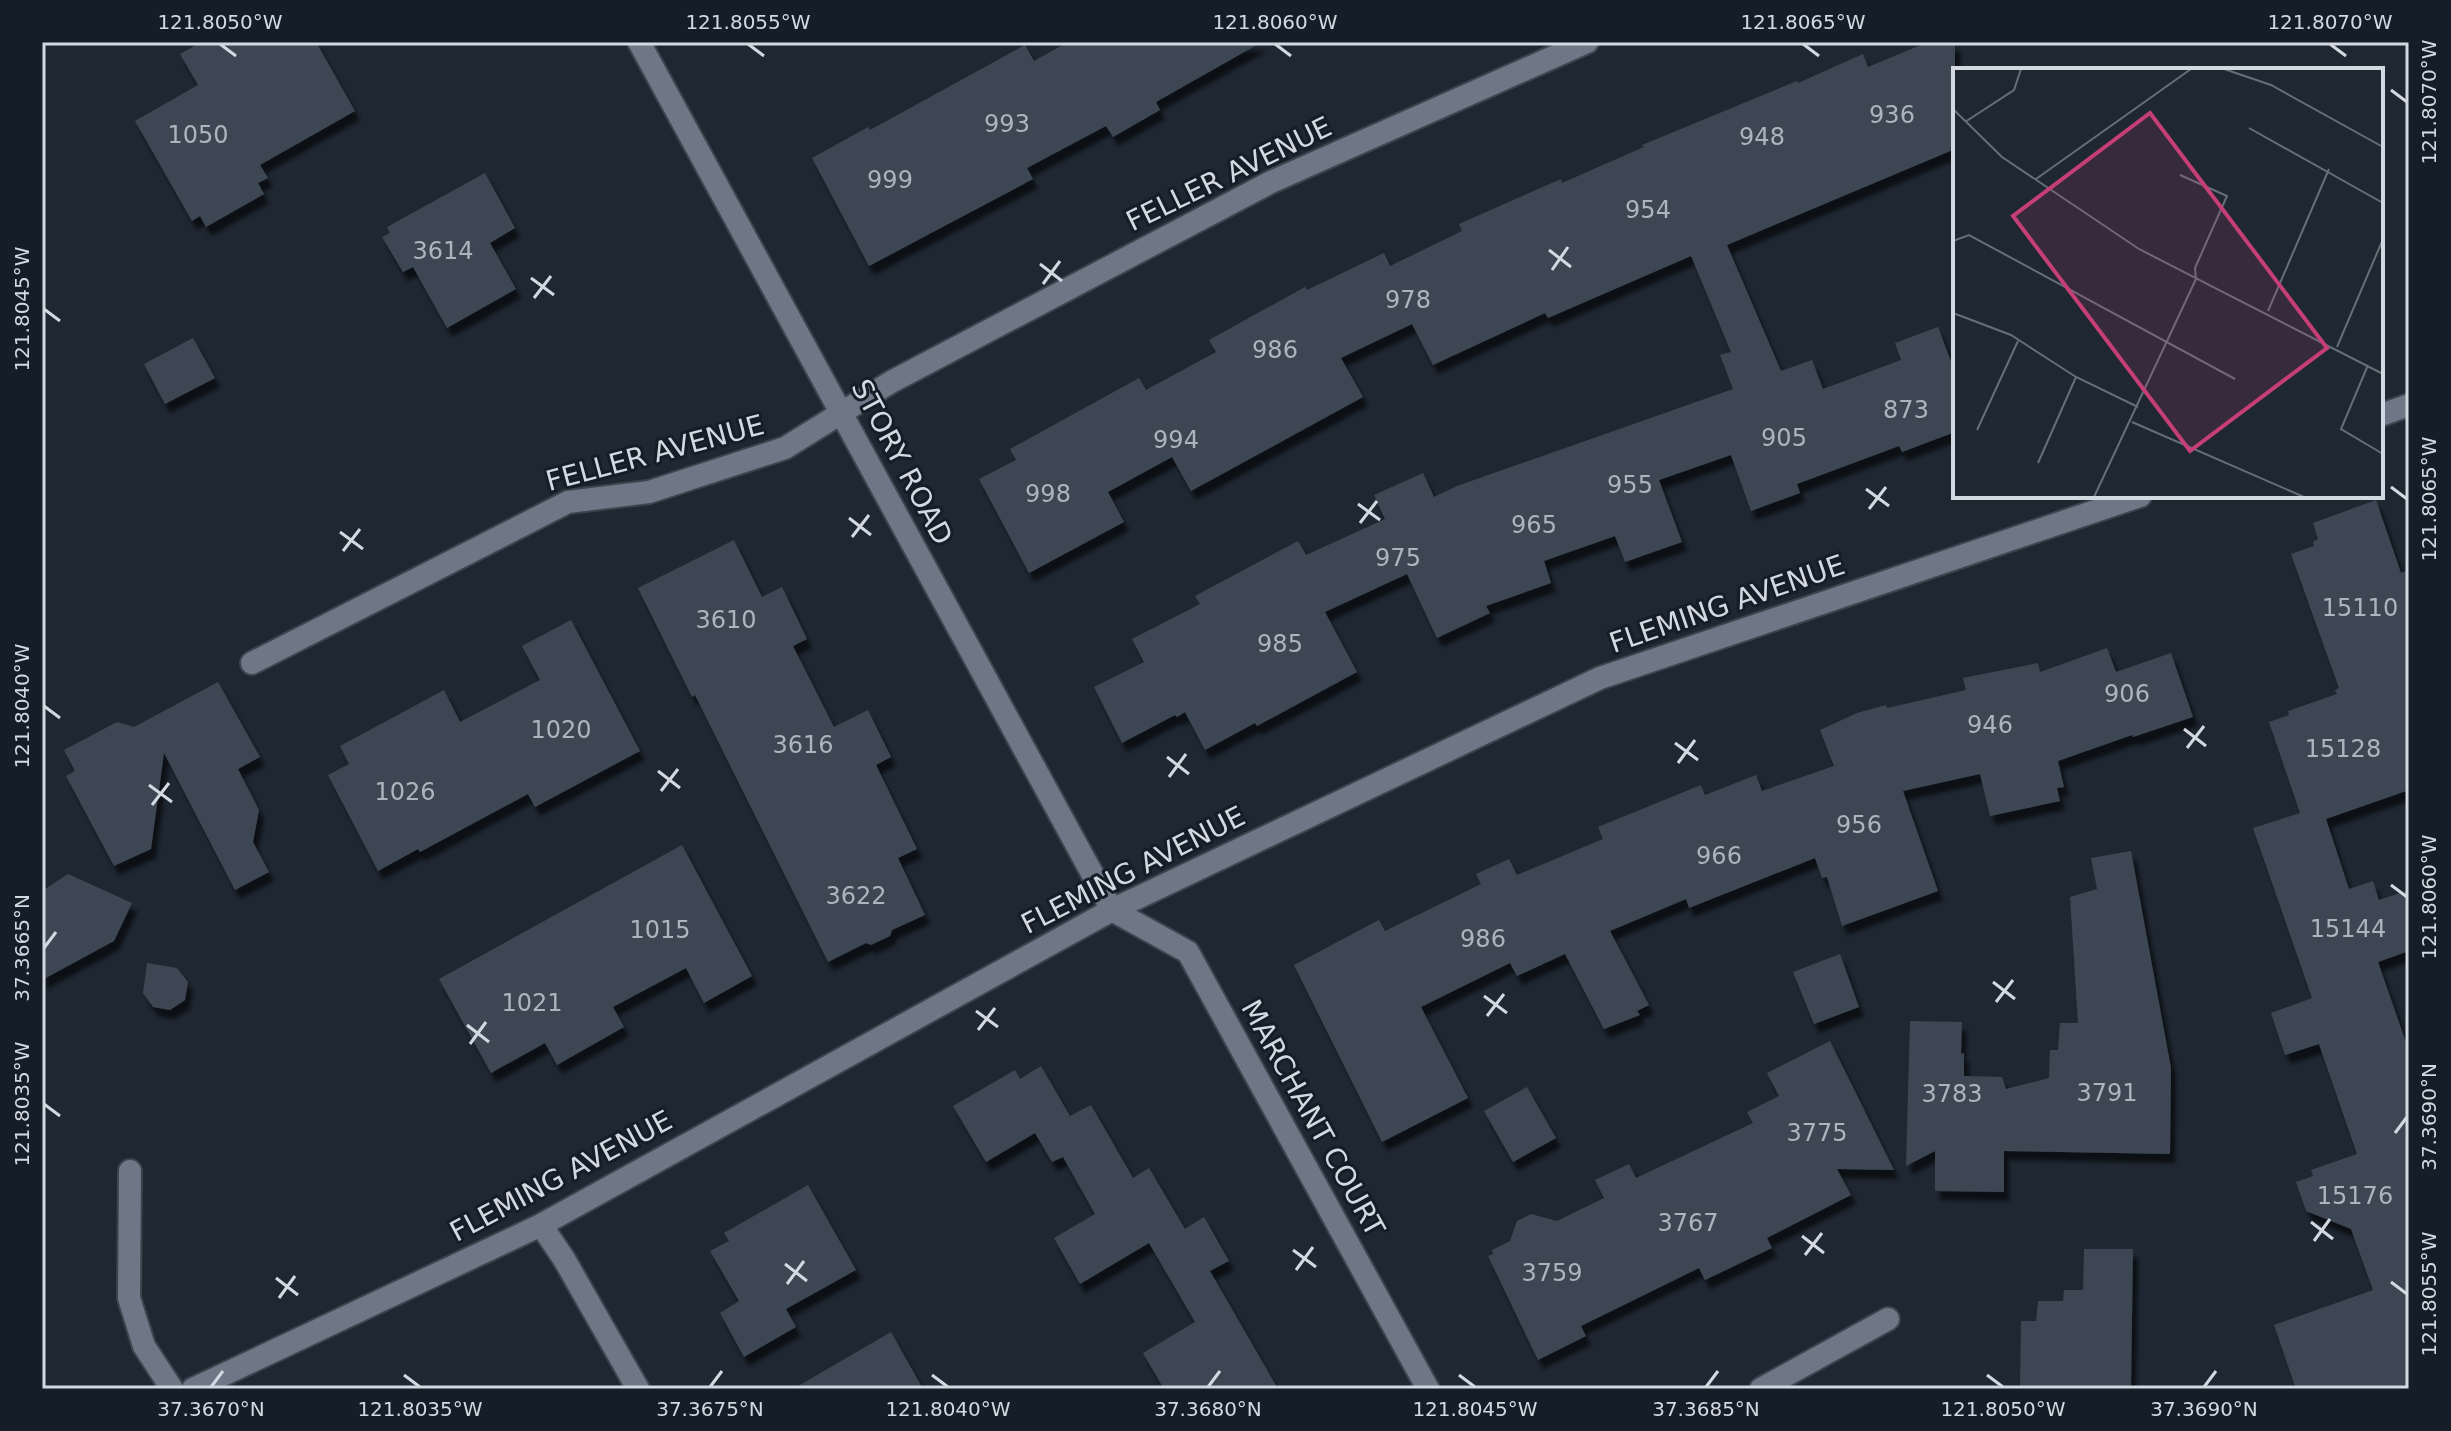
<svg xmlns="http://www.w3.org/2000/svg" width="2451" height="1431" font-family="'DejaVu Sans',sans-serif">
  <defs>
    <filter id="shadow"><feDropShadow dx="5" dy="9" stdDeviation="2" flood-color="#0009"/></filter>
  </defs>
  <rect width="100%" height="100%" fill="#1e2732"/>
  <path fill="#3e4753" filter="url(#shadow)" d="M 201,42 L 316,42 L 355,111 L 260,165 L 268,178 L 258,183 L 264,194 L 206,227 L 200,216 L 192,221 L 135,121 L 198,85 L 180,54 Z
    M 1068,42 L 1262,42 L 1156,102 L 1160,110 L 1113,137 L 1106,126 L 1027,168 L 1033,179 L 869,266 L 812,158 L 868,127 L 870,130 L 1025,45 L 1034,61 Z
    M 1928,42 L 1955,42 L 1955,149 L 1727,245 L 1781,371 L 1812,360 L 1823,389 L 1901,360 L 1895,343 L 1938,327 L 1955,372 L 1955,432 L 1902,452 L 1899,446 L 1797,484 L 1800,493 L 1751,511 L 1731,455 L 1659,480 L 1682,542 L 1625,562 L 1615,536 L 1544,561 L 1551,583 L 1486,606 L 1490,613 L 1437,638 L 1407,574 L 1325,612 L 1357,672 L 1257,726 L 1255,723 L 1205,750 L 1185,712 L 1177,717 L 1175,715 L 1122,743 L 1094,687 L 1144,662 L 1132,639 L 1200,604 L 1195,596 L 1298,541 L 1306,555 L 1385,519 L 1374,495 L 1423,473 L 1434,497 L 1457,486 L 1733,389 L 1720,355 L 1731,352 L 1691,256 L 1548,318 L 1545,313 L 1433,365 L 1412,324 L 1341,358 L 1363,397 L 1191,491 L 1172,457 L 1108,492 L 1124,522 L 1029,573 L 979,479 L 1016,460 L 1010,449 L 1139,378 L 1146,390 L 1216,352 L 1209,340 L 1305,287 L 1307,290 L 1384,253 L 1390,266 L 1462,231 L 1459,224 L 1561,179 L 1562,183 L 1644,147 L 1642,145 L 1797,81 L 1798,83 L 1863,54 L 1868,67 Z
    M 485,173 L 515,228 L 490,243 L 516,289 L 447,328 L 413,267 L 403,272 L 382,237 L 390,233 L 387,227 Z
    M 193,338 L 215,378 L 165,404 L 144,364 Z
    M 2376,500 L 2401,573 L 2409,570 L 2409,790 L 2326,819 L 2349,889 L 2373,881 L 2379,900 L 2409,890 L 2409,951 L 2378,962 L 2409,1051 L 2409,1389 L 2296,1389 L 2274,1325 L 2373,1290 L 2351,1229 L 2306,1211 L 2296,1182 L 2313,1176 L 2311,1170 L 2357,1154 L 2319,1044 L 2285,1055 L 2271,1013 L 2312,998 L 2253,828 L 2300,813 L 2269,722 L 2289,715 L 2288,711 L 2337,694 L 2335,690 L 2339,688 L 2291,554 L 2314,546 L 2313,542 L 2318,539 L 2313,523 Z
    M 734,540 L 762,597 L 782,587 L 807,639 L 793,646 L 834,727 L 868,710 L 891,757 L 876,765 L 917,849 L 898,858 L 925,915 L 892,930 L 890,936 L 871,945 L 866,943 L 828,962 L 695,695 L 692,697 L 638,588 Z
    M 571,620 L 640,751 L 535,807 L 528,794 L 420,852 L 418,849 L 378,871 L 328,775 L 349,764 L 340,746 L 444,690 L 460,722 L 540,680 L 522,646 Z
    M 2107,648 L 2116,672 L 2171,653 L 2193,717 L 2133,737 L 2132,735 L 2058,761 L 2064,787 L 2057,788 L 2060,801 L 1990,816 L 1980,774 L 1903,791 L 1938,891 L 1842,926 L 1827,877 L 1822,878 L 1815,858 L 1689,908 L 1686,899 L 1610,931 L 1649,1005 L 1637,1011 L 1640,1015 L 1604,1029 L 1565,954 L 1517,976 L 1510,963 L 1421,1007 L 1468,1098 L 1382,1142 L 1294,965 L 1379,920 L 1385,931 L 1481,884 L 1476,874 L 1509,859 L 1517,875 L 1603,839 L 1598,827 L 1701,785 L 1705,795 L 1756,775 L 1762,791 L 1834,766 L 1820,730 L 1857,713 L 1886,705 L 1887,708 L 1966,690 L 1963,678 L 2038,663 L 2040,672 Z
    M 218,682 L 260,757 L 238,769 L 259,810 L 253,842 L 269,872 L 235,890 L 164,753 L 151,849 L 114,866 L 66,776 L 75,771 L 64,750 L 117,722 L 134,727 Z
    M 682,845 L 752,976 L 704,1003 L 686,968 L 613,1007 L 624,1027 L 557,1065 L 545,1043 L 491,1073 L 439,979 Z
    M 2131,851 L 2171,1068 L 2170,1154 L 2004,1151 L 2004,1192 L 1935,1191 L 1935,1151 L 1906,1166 L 1910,1021 L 1962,1022 L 1961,1054 L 1964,1053 L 1964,1076 L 2002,1077 L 2006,1089 L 2049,1078 L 2050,1050 L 2058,1050 L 2060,1023 L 2078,1023 L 2070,897 L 2097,889 L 2091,858 Z
    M 68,874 L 132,903 L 114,941 L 42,980 L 42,891 Z
    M 1840,954 L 1859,1007 L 1814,1024 L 1793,972 Z
    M 147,963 L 177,968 L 188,982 L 185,1000 L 170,1010 L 153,1007 L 143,993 Z
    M 1830,1041 L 1894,1170 L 1837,1169 L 1851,1195 L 1767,1238 L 1772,1248 L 1705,1280 L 1699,1268 L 1581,1326 L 1586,1336 L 1538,1360 L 1488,1256 L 1493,1254 L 1492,1250 L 1510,1241 L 1517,1221 L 1531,1214 L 1557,1221 L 1604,1198 L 1595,1180 L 1629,1164 L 1636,1178 L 1753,1123 L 1747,1112 L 1779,1096 L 1767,1073 Z
    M 1041,1066 L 1070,1116 L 1091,1105 L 1133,1178 L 1149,1168 L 1185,1229 L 1204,1217 L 1229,1261 L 1210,1271 L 1278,1389 L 1164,1389 L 1143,1353 L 1195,1322 L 1149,1243 L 1080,1284 L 1054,1238 L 1095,1214 L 1063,1157 L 1052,1162 L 1035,1133 L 986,1162 L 953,1106 L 1015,1070 L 1020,1079 Z
    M 1527,1087 L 1556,1138 L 1513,1162 L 1484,1111 Z
    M 808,1185 L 856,1270 L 786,1309 L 796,1327 L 744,1357 L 720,1313 L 739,1301 L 710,1251 L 729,1241 L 724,1233 Z
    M 2084,1249 L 2133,1249 L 2131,1389 L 2020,1389 L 2021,1321 L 2036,1321 L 2038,1301 L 2063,1301 L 2064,1290 L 2083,1290 Z
    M 891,1332 L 923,1389 L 793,1389 Z"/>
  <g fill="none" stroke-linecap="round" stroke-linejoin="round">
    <g stroke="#3d444e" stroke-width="26">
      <path id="service" d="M 130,1171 L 129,1298 L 144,1346 L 172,1389"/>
    </g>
    <g stroke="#3d444e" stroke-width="26">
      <path id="minor" d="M 252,663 L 568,502 L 649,492 L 785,448 L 891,382 L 1271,182 L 1587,42
        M 541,1225 L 564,1259 L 638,1389
        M 193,1389 L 541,1225 L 1112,910 L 1188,952 L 1428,1389
        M 1761,1389 L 1888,1319"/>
    </g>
    <g stroke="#3d444e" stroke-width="26">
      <path id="tertiary" d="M 639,42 L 1112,910 L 1600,678 L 2140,496
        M 2381,415 L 2409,405"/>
    </g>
    <use href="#service" stroke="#6d7785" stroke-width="22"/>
    <use href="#minor" stroke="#6d7785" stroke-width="22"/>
    <use href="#tertiary" stroke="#6d7785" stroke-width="22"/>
  </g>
  <path fill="none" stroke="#d3d9e1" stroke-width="3" d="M 220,44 L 236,56M 748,44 L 764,56M 1275,44 L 1291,56M 1803,44 L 1819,56M 2330,44 L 2346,56M 2391,90 L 2407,102M 1549,250 L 1571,267M 1040,264 L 1062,281M 1552,270 L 1568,247M 531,278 L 554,295M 1043,284 L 1060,261M 534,298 L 551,276M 44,309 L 60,321M 2391,487 L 2407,499M 1866,489 L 1889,506M 1358,504 L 1380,520M 1869,509 L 1886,487M 849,518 L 871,535M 1360,523 L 1377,501M 340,532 L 363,549M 852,537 L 869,515M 343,551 L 360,529M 44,706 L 60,718M 2184,729 L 2206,746M 1675,743 L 1698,760M 2187,748 L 2204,726M 1167,757 L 1189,774M 1678,763 L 1695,740M 658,771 L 680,788M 1169,777 L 1186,754M 149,785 L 172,802M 661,791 L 678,769M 152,805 L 169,783M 2391,885 L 2407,897M 44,948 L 56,932M 1993,982 L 2015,999M 1484,996 L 1507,1013M 1996,1002 L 2013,980M 976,1011 L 998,1027M 1487,1016 L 1504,994M 467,1025 L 489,1042M 978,1030 L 995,1008M 470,1044 L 486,1022M 44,1104 L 60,1116M 2395,1133 L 2407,1117M 2311,1222 L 2333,1239M 1802,1236 L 1824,1253M 2314,1241 L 2330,1219M 1293,1250 L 1316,1267M 1805,1255 L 1822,1233M 785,1264 L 807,1281M 1296,1270 L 1313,1247M 276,1278 L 298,1295M 2391,1282 L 2407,1294M 787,1284 L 804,1261M 279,1298 L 295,1276M 404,1375 L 420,1387M 932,1375 L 948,1387M 1459,1375 L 1475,1387M 1987,1375 L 2003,1387M 211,1387 L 223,1371M 710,1387 L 722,1371M 1208,1387 L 1220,1371M 1706,1387 L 1718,1371M 2204,1387 L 2216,1371"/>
  <g text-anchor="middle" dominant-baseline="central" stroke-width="6" stroke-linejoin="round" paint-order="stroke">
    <g font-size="24" fill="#aeb4be">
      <text x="1892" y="115">936</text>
      <text x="1007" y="124">993</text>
      <text x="198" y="135">1050</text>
      <text x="1762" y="137">948</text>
      <text x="890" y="180">999</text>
      <text x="1648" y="210">954</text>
      <text x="443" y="251">3614</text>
      <text x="1408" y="300">978</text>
      <text x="1275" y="350">986</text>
      <text x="1906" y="410">873</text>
      <text x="1784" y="438">905</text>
      <text x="1176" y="440">994</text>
      <text x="1630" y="485">955</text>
      <text x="1048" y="494">998</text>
      <text x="1534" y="525">965</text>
      <text x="1398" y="558">975</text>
      <text x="2360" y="608">15110</text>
      <text x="726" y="620">3610</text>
      <text x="1280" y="644">985</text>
      <text x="2127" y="694">906</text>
      <text x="1990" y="725">946</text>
      <text x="561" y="730">1020</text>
      <text x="803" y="745">3616</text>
      <text x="2343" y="749">15128</text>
      <text x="405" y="792">1026</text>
      <text x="1859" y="825">956</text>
      <text x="1719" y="856">966</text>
      <text x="856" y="896">3622</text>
      <text x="2348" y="929">15144</text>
      <text x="660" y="930">1015</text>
      <text x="1483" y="939">986</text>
      <text x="532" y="1003">1021</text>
      <text x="2107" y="1093">3791</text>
      <text x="1952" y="1094">3783</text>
      <text x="1817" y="1133">3775</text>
      <text x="2355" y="1196">15176</text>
      <text x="1688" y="1223">3767</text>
      <text x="1552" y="1273">3759</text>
    </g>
    <g font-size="28" fill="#d3d9e1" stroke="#151d28">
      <text transform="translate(1229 174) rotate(-26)">FELLER AVENUE</text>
      <text transform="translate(655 453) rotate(-15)">FELLER AVENUE</text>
      <text transform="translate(902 462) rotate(62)">STORY ROAD</text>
      <text transform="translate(1727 604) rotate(-19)">FLEMING AVENUE</text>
      <text transform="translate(1133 870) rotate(-27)">FLEMING AVENUE</text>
      <text transform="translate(1313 1118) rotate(61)">MARCHANT COURT</text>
      <text transform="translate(561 1176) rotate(-28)">FLEMING AVENUE</text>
    </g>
  </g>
  <g transform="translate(1953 68)">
    <rect width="430" height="430" fill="#1e2732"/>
    <path fill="none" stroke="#666e78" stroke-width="2" d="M 271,1 L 318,17 L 430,79M 0,41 L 49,89 L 186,181 L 430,306M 12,54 L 61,22 L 68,1M 296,60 L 430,135M 83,111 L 238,1M 0,173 L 16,167 L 282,311M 315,243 L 376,101M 0,245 L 58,267 L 123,309 L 185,339M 384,279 L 430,171M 415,297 L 388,361 L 430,386M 179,354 L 351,429M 24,362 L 65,273M 85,395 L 123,309M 141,429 L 243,211 L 242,200 L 274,128 L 227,107"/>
    <path fill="#c53f76" fill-opacity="0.15" stroke="#c53f76" stroke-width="4" d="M 197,45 L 374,280 L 237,383 L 60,148 Z"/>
    <rect width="430" height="430" fill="none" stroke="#d3d9e1" stroke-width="4"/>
  </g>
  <rect width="2451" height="1431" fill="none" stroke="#151d28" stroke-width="88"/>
  <rect x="44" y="44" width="2363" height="1343" fill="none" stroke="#d3d9e1" stroke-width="3"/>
  <g font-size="20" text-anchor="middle" fill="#d3d9e1">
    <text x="220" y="29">121.8050°W</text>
    <text x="748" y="29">121.8055°W</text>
    <text x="1275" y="29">121.8060°W</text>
    <text x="1803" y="29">121.8065°W</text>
    <text x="2330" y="29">121.8070°W</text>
    <text transform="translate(2429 102) rotate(-90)" y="7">121.8070°W</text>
    <text transform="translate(22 309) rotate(-90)" y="7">121.8045°W</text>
    <text transform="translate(2429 499) rotate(-90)" y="7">121.8065°W</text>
    <text transform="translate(22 706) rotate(-90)" y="7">121.8040°W</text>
    <text transform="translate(2429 897) rotate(-90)" y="7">121.8060°W</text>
    <text transform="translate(22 948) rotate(-90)" y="7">37.3665°N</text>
    <text transform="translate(22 1104) rotate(-90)" y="7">121.8035°W</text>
    <text transform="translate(2429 1117) rotate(-90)" y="7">37.3690°N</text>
    <text transform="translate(2429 1294) rotate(-90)" y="7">121.8055°W</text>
    <text x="211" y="1416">37.3670°N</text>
    <text x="420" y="1416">121.8035°W</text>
    <text x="710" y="1416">37.3675°N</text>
    <text x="948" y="1416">121.8040°W</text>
    <text x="1208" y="1416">37.3680°N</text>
    <text x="1475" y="1416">121.8045°W</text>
    <text x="1706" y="1416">37.3685°N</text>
    <text x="2003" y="1416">121.8050°W</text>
    <text x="2204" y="1416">37.3690°N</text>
  </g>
</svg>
